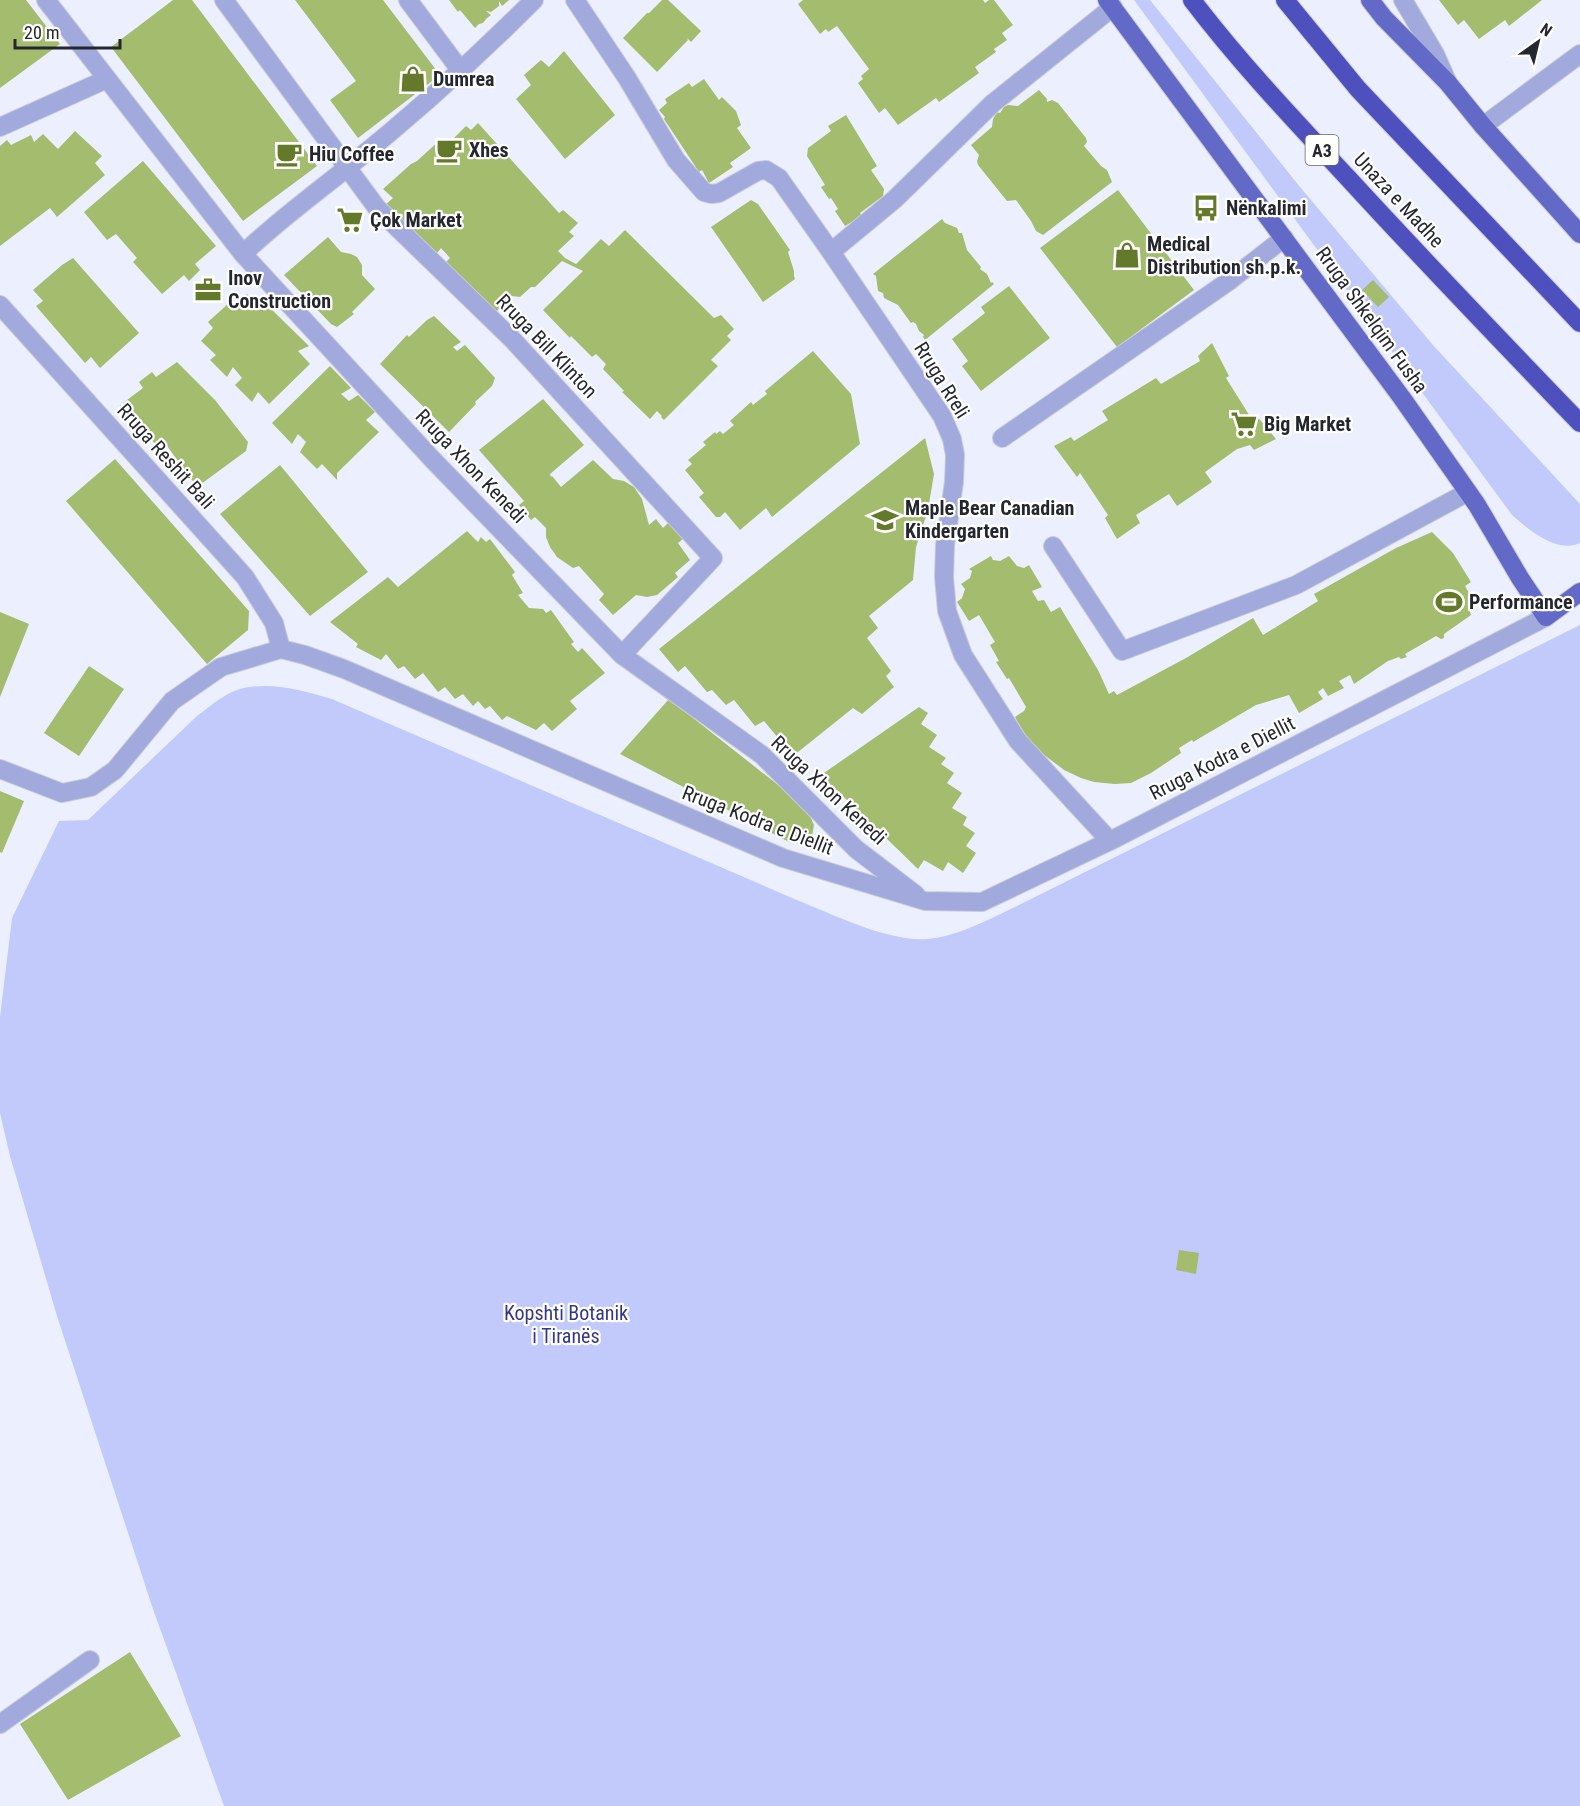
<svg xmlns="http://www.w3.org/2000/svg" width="1580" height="1806" font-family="'Roboto Condensed',sans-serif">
  <rect width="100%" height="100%" fill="#eceffe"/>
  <path fill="#c1cafb" d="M 1134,0 L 1150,0 L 1300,187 L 1432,344 L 1580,504 L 1580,543 C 1557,554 1528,529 1512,515 Z
    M 1580,625 L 1580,1806 L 224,1806 L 153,1609 L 57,1316 L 10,1156 L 0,1113 L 0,1017 L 12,918 L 59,821 L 88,820 L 197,716 C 208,708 219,698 232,692 C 263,679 301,690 332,699 L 799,901 C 835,915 888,942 928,939 C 960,936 991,918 1019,905 Z"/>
  <path fill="#a4bc6d" d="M 0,0 L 26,0 L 60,44 L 0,88 Z
    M 173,0 L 192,0 L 317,166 L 243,221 L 111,47 Z
    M 295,0 L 383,0 L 440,75 L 358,138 L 330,100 L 356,81 Z
    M 449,0 L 509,0 L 502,6 L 499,1 L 499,6 L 491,12 L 486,11 L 491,15 L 486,19 L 483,23 L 479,24 L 475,28 L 460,10 L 458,12 Z
    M 662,0 L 668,0 L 701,31 L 691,42 L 687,38 L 688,40 L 657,72 L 623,38 L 647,13 L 649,13 Z
    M 803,0 L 983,0 L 985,3 L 989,0 L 994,0 L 1013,25 L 1002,33 L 1007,40 L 994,49 L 996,52 L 975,67 L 979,73 L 939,102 L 936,98 L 898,125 L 885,108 L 879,113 L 858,83 L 863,79 L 861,76 L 869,69 L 837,26 L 828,32 L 826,29 L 820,34 L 798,4 Z
    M 1439,0 L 1542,0 L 1509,26 L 1505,20 L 1479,39 L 1464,20 L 1458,25 Z
    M 564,51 L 615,115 L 565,159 L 516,99 L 531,85 L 524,75 L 541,60 L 549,67 Z
    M 704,79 L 719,100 L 722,97 L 736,111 L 741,125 L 737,128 L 751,148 L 730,163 L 733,167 L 709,183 L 702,170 L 699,172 L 664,119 L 665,117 L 659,110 L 667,103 L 665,99 L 689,83 L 692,87 Z
    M 1039,90 L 1047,99 L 1047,102 L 1052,100 L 1058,103 L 1086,138 L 1087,142 L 1084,146 L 1101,166 L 1107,170 L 1112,182 L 1043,235 L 1036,231 L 1031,221 L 1016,200 L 1007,201 L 978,165 L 977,161 L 979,155 L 971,145 L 992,127 L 993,119 L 997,112 L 1000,113 L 1004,107 L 1008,105 L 1018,106 Z
    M 846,115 L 877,166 L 871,170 L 884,189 L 883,196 L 860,213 L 862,216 L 845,226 L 835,211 L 838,209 L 831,198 L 829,199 L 821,187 L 825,185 L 807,156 L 808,148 L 831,131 L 828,126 Z
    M 478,123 L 559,213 L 563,210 L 578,223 L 569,232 L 574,236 L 558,251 L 565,258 L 576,264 L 601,239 L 609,246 L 625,230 L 714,318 L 721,315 L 734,329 L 727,336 L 731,340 L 711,360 L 718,366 L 664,420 L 661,417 L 662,416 L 657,411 L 650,419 L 622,392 L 624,391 L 603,369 L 606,364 L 596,354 L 592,357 L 571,336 L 570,338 L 543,310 L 583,271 L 562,261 L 535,287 L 531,287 L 520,297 L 512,296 L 491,317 L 443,265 L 450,258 L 441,248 L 434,257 L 384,206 L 393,198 L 383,189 L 411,164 L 417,161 L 441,139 L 447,145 L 466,126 L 471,130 Z
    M 75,131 L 102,156 L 95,163 L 105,175 L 57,217 L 50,208 L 0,246 L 0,146 L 7,140 L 11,145 L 31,135 L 34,142 L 43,134 L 58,149 Z
    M 143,161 L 216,246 L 195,264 L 200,270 L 189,281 L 184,275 L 162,294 L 133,262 L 137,258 L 116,234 L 107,240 L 84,212 Z
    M 1118,190 L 1194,290 L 1117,347 L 1040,248 Z
    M 751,200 L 758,204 L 790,250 L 788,252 L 794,271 L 794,276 L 795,279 L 763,302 L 711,227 Z
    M 942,219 L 945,223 L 957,228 L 959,233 L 962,233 L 967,250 L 981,267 L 980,269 L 987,274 L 991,283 L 992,282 L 994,284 L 925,340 L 923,337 L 924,335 L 919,331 L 916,324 L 913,322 L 911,323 L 898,305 L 884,298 L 883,293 L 878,291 L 876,276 L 873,274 Z
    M 328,237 L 341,252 L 351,254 L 357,257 L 362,265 L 362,275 L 375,289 L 352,312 L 354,314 L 337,327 L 331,324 L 284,275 Z
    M 73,258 L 139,333 L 100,368 L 91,357 L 85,363 L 36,306 L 43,301 L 33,290 L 62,265 Z
    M 1373,280 L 1389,297 L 1378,307 L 1362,290 Z
    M 1009,286 L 1050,338 L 981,391 L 962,366 L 968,361 L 952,339 L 985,313 L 981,307 Z
    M 247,294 L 262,309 L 267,305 L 309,346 L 298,351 L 310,364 L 269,404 L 258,392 L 252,402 L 235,385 L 242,378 L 233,367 L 227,377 L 210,360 L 216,355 L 201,341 L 213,328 L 208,322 L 229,303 L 233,308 Z
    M 434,316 L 461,342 L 453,347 L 457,351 L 465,345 L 495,378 L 492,386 L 475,402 L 476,404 L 449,432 L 380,364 L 407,335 L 409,337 L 427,320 Z
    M 1212,343 L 1229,376 L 1226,378 L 1251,418 L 1256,415 L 1276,439 L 1254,450 L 1250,445 L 1237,449 L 1205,472 L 1212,482 L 1177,506 L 1169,494 L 1136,515 L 1140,523 L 1117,539 L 1105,518 L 1108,515 L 1080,473 L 1077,477 L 1054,446 L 1071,437 L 1074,441 L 1108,420 L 1102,411 L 1156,378 L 1161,384 L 1200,361 L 1198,356 Z
    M 813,351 L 851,394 L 860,444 L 772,517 L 766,508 L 740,530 L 725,512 L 720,517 L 716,517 L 699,497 L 704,493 L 685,470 L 692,464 L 688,460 L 706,445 L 703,442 L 715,432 L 716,434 L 720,431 L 723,434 L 734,425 L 730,421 L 751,402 L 753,405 L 767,394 L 765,391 Z
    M 177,362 L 215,400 L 248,442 L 246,451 L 197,487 L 162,439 L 155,444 L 123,403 L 143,388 L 139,382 L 152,372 L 156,377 Z
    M 330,366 L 351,388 L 341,394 L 349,401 L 358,395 L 375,412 L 366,420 L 379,432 L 337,473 L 337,480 L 322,464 L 317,469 L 300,452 L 306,442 L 298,434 L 292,444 L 272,423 Z
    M 543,399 L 584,445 L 550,474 L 551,477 L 552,476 L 561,487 L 593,460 L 613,479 L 624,481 L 634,487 L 642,499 L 649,525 L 656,519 L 663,528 L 669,522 L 683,539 L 678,543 L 690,560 L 675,573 L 678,577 L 657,595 L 647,597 L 636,595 L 613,615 L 599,600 L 604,594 L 579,566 L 573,568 L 557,557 L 550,547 L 546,537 L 546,528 L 535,517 L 531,520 L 519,505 L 524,501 L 479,450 Z
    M 925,438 L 934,474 L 928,510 L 916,547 L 913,580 L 869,616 L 878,628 L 867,638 L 891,671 L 886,676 L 894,687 L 862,714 L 853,708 L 793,756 L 764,721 L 755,726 L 734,700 L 726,705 L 712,690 L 707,692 L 685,666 L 678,672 L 659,649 Z
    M 115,459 L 249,611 L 248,630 L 207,664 L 66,501 Z
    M 280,465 L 368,572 L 310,616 L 220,514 Z
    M 467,531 L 478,542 L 481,537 L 486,542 L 490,539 L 515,572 L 512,575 L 523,593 L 518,595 L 529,608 L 543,609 L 546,613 L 551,610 L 574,642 L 571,644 L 578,652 L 582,648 L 605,673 L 570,701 L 577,709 L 552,731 L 544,723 L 536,730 L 507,716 L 502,720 L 490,706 L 485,709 L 478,701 L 473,706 L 463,694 L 455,699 L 445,687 L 438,692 L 423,673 L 415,679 L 404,666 L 398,669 L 386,654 L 381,660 L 356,647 L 358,644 L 330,622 L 388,577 L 398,587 Z
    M 1432,532 L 1453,553 L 1471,582 L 1465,586 L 1472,598 L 1473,604 L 1468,606 L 1471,615 L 1444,634 L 1444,638 L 1441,639 L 1436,636 L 1405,654 L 1407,657 L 1401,659 L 1399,657 L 1388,661 L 1354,684 L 1350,675 L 1339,681 L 1344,688 L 1328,696 L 1323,688 L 1318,692 L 1323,699 L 1299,713 L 1289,695 L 1256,705 L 1193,742 L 1192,740 L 1179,748 L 1181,753 L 1151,773 L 1131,783 L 1115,784 L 1094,782 L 1081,778 L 1064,770 L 1031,745 L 1015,717 L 1024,711 L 1026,707 L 1009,678 L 1007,679 L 996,662 L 999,661 L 990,645 L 995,642 L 979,615 L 969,621 L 957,602 L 962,598 L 965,589 L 961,584 L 970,578 L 972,571 L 969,569 L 991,556 L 993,560 L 1000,561 L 1009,556 L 1017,566 L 1024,568 L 1029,565 L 1042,587 L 1032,591 L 1038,601 L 1044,600 L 1051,612 L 1060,607 L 1098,670 L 1109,694 L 1114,691 L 1117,695 L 1186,658 L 1253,618 L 1263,635 L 1318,601 L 1314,594 L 1396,548 Z
    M 0,612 L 29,624 L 0,697 Z
    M 89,666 L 124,689 L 79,756 L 44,733 Z
    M 669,699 L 806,807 L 814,825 L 812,836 L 803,844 L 789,842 L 620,754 Z
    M 919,707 L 928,713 L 921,724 L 937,735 L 929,747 L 946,758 L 941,764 L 954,773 L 947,783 L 962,793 L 952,808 L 967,817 L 963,825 L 975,833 L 966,846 L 976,853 L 963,873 L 948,862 L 943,871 L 924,860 L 918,869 L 821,775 Z
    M 0,791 L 24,801 L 2,853 L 0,852 Z
    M 1179,1250 L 1199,1253 L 1196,1274 L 1176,1270 Z
    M 130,1652 L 181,1736 L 68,1800 L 20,1724 Z"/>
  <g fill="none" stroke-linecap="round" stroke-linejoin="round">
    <g stroke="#c8cbd9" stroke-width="20">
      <path id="minor" d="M 46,0 L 243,254 L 433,460 L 622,655 L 762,755 L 856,849 L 916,895
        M 224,0 L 377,208 L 512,339 L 713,558 L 622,655
        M 408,0 L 461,71
        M 575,0 L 627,78 L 676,160 L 704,192 L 711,194 L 719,193 L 758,171 L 766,170 L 779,178 L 831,252 L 942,416 L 952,439 L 955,455 L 954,482 L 945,545 L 944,577 L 947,611 L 963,655 L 1018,741 L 1110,841
        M 1403,0 L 1435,54 L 1447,81
        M 1483,126 L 1580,54
        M 0,127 L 107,79
        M 831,252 L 895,199 L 992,104 L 1113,7
        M 243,254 C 276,222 312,196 348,167 C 413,115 475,59 534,0
        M 0,305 L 245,577 L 274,623 L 281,649
        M 1002,438 L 1229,281 L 1284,238
        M 1053,546 L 1122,651 L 1296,585 L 1468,492
        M 0,769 L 62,793 L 91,787 L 115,770 L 172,701 L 221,667 L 281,649 L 305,655 L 344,669 L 783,858 L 925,901 L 982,902 L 1110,841 L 1546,617
        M 0,1724 L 90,1660"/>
    </g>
    <g stroke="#c8cbd9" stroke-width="20">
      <path id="major" d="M 1107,0 L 1402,398 L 1477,505 L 1520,578 L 1546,617 L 1580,592
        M 1370,0 L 1384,18 L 1448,83 L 1483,126 L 1580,234"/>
    </g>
    <g stroke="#c8cbd9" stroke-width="20">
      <path id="highway" d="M 1192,0 C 1240,63 1294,120 1348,178 C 1424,261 1502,342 1580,423
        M 1285,0 L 1358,89 L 1580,323"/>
    </g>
    <use href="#minor" stroke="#a1a9dd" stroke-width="18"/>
    <use href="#major" stroke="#6269c7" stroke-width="18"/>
    <use href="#highway" stroke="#4d50bd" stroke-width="18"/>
  </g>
  <defs>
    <g id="shop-bare" transform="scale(2.07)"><path d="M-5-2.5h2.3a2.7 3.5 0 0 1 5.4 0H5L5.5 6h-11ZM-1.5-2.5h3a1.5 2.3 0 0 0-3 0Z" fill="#647929" stroke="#fff" stroke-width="2.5" paint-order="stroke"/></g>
    <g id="cafe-bare" transform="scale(2.07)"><path d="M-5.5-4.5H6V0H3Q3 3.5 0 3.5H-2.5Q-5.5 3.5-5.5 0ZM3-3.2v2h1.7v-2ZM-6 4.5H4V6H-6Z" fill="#647929" stroke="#fff" stroke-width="2.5" paint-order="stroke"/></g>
    <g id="bus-bare" transform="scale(2.07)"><path d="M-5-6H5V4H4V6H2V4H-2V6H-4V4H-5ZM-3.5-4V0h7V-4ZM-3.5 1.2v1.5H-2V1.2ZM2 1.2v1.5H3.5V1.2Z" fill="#647929" stroke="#fff" stroke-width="2.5" paint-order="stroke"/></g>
    <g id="supermarket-bare" transform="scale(2.07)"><path d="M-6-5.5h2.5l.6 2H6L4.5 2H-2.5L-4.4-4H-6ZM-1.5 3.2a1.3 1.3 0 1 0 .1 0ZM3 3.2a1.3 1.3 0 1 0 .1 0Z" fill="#647929" stroke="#fff" stroke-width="2.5" paint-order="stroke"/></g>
    <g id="office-bare" transform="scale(2.07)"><path d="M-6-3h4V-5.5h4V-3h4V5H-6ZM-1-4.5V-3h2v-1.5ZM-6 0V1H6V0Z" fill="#647929" stroke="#fff" stroke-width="2.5" paint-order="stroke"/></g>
    <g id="school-bare" transform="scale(2.07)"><path d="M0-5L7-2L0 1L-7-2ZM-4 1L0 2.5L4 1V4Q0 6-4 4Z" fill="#647929" stroke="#fff" stroke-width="2.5" paint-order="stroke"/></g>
    <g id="stadium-bare" transform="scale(2.07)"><path d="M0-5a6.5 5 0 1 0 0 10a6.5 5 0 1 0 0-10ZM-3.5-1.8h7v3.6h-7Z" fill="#647929" stroke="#fff" stroke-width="2.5" paint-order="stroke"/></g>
  </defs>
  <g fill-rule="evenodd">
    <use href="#shop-bare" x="413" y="79"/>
    <use href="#cafe-bare" x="449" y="150"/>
    <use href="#cafe-bare" x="289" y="154"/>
    <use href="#bus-bare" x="1206" y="208"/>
    <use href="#supermarket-bare" x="350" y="220"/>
    <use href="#shop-bare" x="1127" y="255"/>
    <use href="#office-bare" x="208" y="290"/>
    <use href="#supermarket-bare" x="1244" y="424"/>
    <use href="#school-bare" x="885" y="520"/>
    <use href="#stadium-bare" x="1449" y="602"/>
  </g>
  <g text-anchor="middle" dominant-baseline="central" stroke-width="4.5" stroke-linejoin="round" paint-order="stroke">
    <rect fill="#fff" stroke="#66686e" stroke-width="1.5" x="1305.5" y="135" width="33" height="30" rx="4.5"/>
    <g font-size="18" font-weight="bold" fill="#252730">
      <text x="1322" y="150">A3</text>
    </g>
    <g font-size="20" font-weight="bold" fill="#252730" stroke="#fff" text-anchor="start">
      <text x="433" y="79">Dumrea</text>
      <text x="469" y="150">Xhes</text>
      <text x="309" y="154">Hiu Coffee</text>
      <text x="1226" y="208">Nënkalimi</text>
      <text x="370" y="220">Çok Market</text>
      <text x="1147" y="244">Medical<tspan x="1147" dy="23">Distribution sh.p.k.</tspan></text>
      <text x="228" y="278">Inov<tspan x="228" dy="23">Construction</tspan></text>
      <text x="1264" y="424">Big Market</text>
      <text x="905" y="508">Maple Bear Canadian<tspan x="905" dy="23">Kindergarten</tspan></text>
      <text x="1469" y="602">Performance</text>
    </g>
    <g font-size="20" fill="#252730" stroke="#fff">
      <text transform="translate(1399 200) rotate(47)">Unaza e Madhe</text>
      <text transform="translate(1372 320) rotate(54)">Rruga Shkelqim Fusha</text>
      <text transform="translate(547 346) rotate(46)">Rruga Bill Klinton</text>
      <text transform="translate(942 380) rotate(58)">Rruga Rreli</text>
      <text transform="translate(166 456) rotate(48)">Rruga Reshit Bali</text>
      <text transform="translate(471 466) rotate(46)">Rruga Xhon Kenedi</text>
      <text transform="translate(1222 758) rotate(-27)">Rruga Kodra e Diellit</text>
      <text transform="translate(829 790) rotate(43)">Rruga Xhon Kenedi</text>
      <text transform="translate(758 820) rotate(21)">Rruga Kodra e Diellit</text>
    </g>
    <g font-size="20" fill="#35368b" stroke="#fff">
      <text x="566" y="1313">Kopshti Botanik<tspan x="566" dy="23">i Tiranës</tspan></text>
    </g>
  </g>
  <g transform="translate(1538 42) rotate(34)" stroke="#ffffff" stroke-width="4.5" paint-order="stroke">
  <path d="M0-4.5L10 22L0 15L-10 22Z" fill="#252730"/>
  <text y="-9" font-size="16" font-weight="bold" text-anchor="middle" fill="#252730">N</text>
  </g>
  <path d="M15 39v9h105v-9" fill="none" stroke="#252730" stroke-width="3"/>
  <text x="24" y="39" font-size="18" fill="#252730" stroke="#ffffff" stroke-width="4.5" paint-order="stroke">20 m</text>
</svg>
